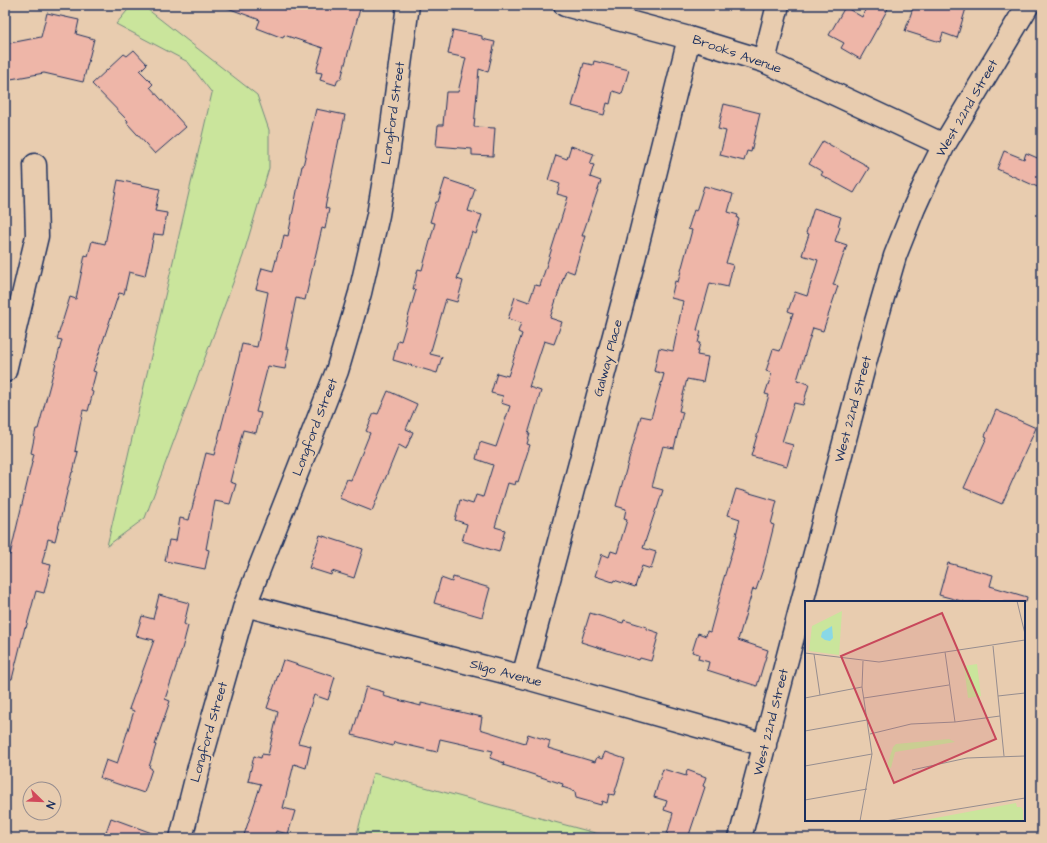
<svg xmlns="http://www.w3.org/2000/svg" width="1047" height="843" font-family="'Architects Daughter',sans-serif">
  <rect width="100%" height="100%" fill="#e8ccaf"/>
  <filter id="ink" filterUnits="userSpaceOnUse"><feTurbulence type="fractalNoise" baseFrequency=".025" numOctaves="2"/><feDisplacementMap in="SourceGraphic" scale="8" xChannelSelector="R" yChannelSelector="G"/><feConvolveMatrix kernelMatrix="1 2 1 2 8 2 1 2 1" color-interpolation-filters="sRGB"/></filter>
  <g filter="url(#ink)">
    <path fill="#cae59c" stroke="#728a7d" d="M 132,5 L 142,5 L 257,95 L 269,130 L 269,168 L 243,256 L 145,518 L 107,546 L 212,93 L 188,62 L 116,24 Z
      M 373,773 L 610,837 L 610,838 L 356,838 Z"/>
    <path fill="#eeb6a8" stroke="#1b2f5e" d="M 225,5 L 361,5 L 341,79 L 338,79 L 336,85 L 320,80 L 322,73 L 316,72 L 323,48 L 284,35 L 283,38 L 257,28 L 260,20 L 225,7 Z
      M 872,5 L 890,5 L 860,59 L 841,48 L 844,43 L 829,35 L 845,7 L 862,17 L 866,8 L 869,10 Z
      M 914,5 L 967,5 L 957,38 L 943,33 L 940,42 L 905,31 Z
      M 47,13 L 79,20 L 76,34 L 94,39 L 83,82 L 44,73 L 11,79 L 10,77 L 5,78 L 5,44 L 41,37 Z
      M 453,30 L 482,36 L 482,39 L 495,42 L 488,72 L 479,69 L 474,127 L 495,128 L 493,156 L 472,155 L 472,149 L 436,146 L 438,125 L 443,125 L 446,92 L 458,92 L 466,58 L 448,54 Z
      M 134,50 L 147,64 L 140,71 L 153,84 L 150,87 L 186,127 L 155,154 L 127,123 L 128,121 L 92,84 L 124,54 L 127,56 Z
      M 594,61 L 629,70 L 622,94 L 613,91 L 610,104 L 607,103 L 604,115 L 572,106 L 584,63 L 593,65 Z
      M 724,104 L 760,113 L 751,152 L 747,151 L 744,161 L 720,155 L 726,131 L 718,129 Z
      M 316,109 L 345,115 L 340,139 L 339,139 L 325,208 L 329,209 L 325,229 L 322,228 L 305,300 L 296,298 L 286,348 L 289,348 L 285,369 L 268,366 L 256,412 L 261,413 L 256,433 L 243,430 L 230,482 L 236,484 L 230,504 L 215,501 L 206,549 L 209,550 L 205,569 L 165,561 L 169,540 L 176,541 L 180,518 L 189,520 L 206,453 L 214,455 L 237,366 L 242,344 L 257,347 L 268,292 L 256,289 L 262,268 L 273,271 L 278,252 L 281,249 L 284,235 L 288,236 L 302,166 L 303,166 Z
      M 823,141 L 864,164 L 864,165 L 869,168 L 854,193 L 821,175 L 823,172 L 809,164 Z
      M 571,146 L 594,154 L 590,164 L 594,165 L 590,177 L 601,181 L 582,236 L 585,236 L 574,273 L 566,270 L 550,318 L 562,322 L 554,344 L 544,341 L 529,387 L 541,391 L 528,434 L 530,434 L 527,444 L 530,445 L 518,482 L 516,481 L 515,485 L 508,483 L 495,527 L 505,530 L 499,552 L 462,541 L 467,524 L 455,520 L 460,500 L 473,504 L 476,495 L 483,497 L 493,465 L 476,459 L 480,442 L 496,447 L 510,406 L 501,403 L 503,396 L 491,393 L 497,373 L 508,376 L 522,334 L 518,332 L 521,323 L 508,319 L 515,297 L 529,302 L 535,285 L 540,286 L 568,197 L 557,194 L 560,184 L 548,180 L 556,155 L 567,159 Z
      M 1004,151 L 1024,159 L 1026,153 L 1042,160 L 1042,189 L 997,169 Z
      M 445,179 L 475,189 L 468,211 L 482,215 L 476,234 L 472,232 L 457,279 L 463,281 L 457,302 L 446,299 L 430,354 L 442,357 L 437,373 L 393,360 L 398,340 L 401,341 L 416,290 L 413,289 L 418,269 L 422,270 L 435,223 L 430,222 L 436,202 L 438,202 Z
      M 118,180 L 160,189 L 155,211 L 167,213 L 163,235 L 154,234 L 145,276 L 129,272 L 124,294 L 119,293 L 93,371 L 96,372 L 91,391 L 93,392 L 88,411 L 83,410 L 75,451 L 78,452 L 73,472 L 72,472 L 55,541 L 48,539 L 42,563 L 51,565 L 44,593 L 36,591 L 26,628 L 25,627 L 12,679 L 5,679 L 5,554 L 10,555 L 34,454 L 31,453 L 36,429 L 38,429 L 62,340 L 57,339 L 70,297 L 76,299 L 85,255 L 88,256 L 92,241 L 105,244 Z
      M 704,186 L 733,194 L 728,212 L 738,215 L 737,218 L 739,219 L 726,263 L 733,265 L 728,287 L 710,283 L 697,330 L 701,331 L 698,343 L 700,343 L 697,355 L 708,357 L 703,382 L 687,379 L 679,411 L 683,412 L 674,448 L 663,446 L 652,487 L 663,490 L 657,509 L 656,509 L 643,548 L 656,552 L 651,569 L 642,566 L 635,587 L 614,580 L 613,582 L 595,576 L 602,554 L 609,557 L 611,551 L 617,553 L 627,520 L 624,519 L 626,509 L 616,506 L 641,416 L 651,418 L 664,374 L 654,371 L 659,348 L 673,351 L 683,301 L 671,298 L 675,281 L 678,282 L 692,230 L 688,229 L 694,210 L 696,211 Z
      M 814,208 L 841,217 L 838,226 L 840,227 L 835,241 L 847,245 L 833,285 L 838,286 L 823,331 L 813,328 L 797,380 L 809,384 L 803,405 L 794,403 L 782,442 L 793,445 L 787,466 L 751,456 L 769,395 L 765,394 L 772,373 L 766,371 L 773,349 L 780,351 L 793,313 L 788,311 L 795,292 L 807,296 L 818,260 L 802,255 L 809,234 L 806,233 Z
      M 388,391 L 417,404 L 406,429 L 413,432 L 406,449 L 399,445 L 372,511 L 339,498 L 347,479 L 351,480 L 370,433 L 366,431 L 374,413 L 378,414 Z
      M 996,410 L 1036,428 L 1002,504 L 964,488 L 987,437 L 985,436 Z
      M 736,489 L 777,501 L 771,524 L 774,525 L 763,569 L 756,590 L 753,589 L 738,640 L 768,650 L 757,686 L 707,670 L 709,662 L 698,659 L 699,654 L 692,652 L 698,633 L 706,636 L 707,631 L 710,632 L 723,584 L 722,584 L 737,535 L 736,535 L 740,519 L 728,515 Z
      M 320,535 L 363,549 L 354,578 L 332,571 L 331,575 L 309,568 Z
      M 948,563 L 993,575 L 990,586 L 1027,597 L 1026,602 L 965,602 L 939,595 Z
      M 453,577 L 490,588 L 482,617 L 434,603 L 441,578 L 452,582 Z
      M 159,595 L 189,603 L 184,624 L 188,626 L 182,649 L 165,699 L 170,701 L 155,745 L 156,745 L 149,767 L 152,769 L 144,793 L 100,778 L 106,760 L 117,764 L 134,711 L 129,709 L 154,640 L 136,636 L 142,616 L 153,619 Z
      M 590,613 L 623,623 L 624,620 L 647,627 L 647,629 L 659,633 L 651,661 L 640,658 L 639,660 L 581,642 Z
      M 283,660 L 335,677 L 328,700 L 314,695 L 298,743 L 311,746 L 306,768 L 294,764 L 283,808 L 295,811 L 288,834 L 276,831 L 274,838 L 243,838 L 261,784 L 248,781 L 254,756 L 261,758 L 262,754 L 268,755 L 278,712 L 267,708 Z
      M 366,687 L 384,692 L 383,696 L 421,706 L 421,703 L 482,717 L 480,729 L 525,743 L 528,734 L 550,741 L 548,748 L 595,762 L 597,757 L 602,759 L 605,752 L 625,759 L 614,795 L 609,794 L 607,803 L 602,801 L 601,805 L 576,798 L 575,791 L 562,787 L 563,784 L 503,765 L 504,763 L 490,758 L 493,751 L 440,739 L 437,752 L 394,742 L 393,746 L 352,735 Z
      M 663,769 L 686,776 L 687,770 L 706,777 L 703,786 L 705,787 L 688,838 L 666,838 L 673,813 L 664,810 L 667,801 L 654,797 Z
      M 111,818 L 160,836 L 159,838 L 104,838 Z"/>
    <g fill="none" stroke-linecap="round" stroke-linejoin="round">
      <g stroke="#1b2f5e" stroke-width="25">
        <path id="minor" d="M 565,5 L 689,38 L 764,61 L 944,145
          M 764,61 L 778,5
          M 5,371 L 37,236 L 35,165
          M 245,605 L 523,677 L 765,745
          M 523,677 L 630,275 L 689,38
          M 181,838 L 199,767 L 245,605 L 337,371 L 360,293 L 378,215 L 388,156 L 408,5
          M 740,838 L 875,325 L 895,256 L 914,208 L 929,175 L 944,145 L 1028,5"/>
      </g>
      <use href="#minor" stroke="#e8ccaf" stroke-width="22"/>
    </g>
  </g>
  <g text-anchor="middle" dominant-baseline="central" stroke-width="4" stroke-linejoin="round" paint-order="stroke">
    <g font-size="13" fill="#1b2f5e" stroke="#e8ccaf">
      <text transform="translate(737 54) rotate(19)">Brooks Avenue</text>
      <text transform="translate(967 108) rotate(-60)">West 22nd Street</text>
      <text transform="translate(393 113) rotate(-82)">Longford Street</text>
      <text transform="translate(608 358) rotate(-75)">Galway Place</text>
      <text transform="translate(853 409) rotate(-75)">West 22nd Street</text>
      <text transform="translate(315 427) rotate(-69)">Longford Street</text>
      <text transform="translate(506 673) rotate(15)">Sligo Avenue</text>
      <text transform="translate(771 722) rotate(-76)">West 22nd Street</text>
      <text transform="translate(209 732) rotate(-74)">Longford Street</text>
    </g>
  </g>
  <g transform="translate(805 601)">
    <rect width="220" height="220" fill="#e8ccaf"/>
    <path d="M 37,10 L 34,54 L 4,50 L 7,25 ZM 172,63 L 176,95 L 163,97 L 159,65 ZM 144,138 L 150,141 L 90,151 L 86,167 L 82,165 L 88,146 L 91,143 ZM 211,202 L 212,206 L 216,206 L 218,209 L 218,220 L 114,220 Z" fill="#cae59c"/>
    <path d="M 27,25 L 28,37 L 25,40 L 20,39 L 16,36 L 17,31 Z" fill="#89d8e6"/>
    <path fill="none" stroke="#968d8f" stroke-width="1" d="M 212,0 L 220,33M 188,45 L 199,155M 140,51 L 150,121M 0,52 L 74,61 L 220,39M 9,53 L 15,94M 193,95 L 220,92M 0,97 L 57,86M 59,97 L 144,84M 0,130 L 62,119M 65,133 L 106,123 L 150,121 L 195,115M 0,165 L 67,153M 107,169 L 162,157 L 220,155M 0,199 L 62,188M 55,220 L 67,153 L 57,86 L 58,60M 80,220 L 220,197"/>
    <path fill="#c8485b" fill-opacity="0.15" stroke="#c8485b" stroke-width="2" d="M 137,12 L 191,138 L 89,182 L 36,55 Z"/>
    <rect width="220" height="220" fill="none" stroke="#1b2f5e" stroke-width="2"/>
  </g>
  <rect width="1047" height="843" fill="none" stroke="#e8ccaf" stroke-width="20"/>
  <rect x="10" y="10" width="1027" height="823" fill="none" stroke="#1b2f5e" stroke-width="1.5" filter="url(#ink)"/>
  <g transform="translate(42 801) rotate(113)"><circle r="19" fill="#e8ccaf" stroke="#968d8f"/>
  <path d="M0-3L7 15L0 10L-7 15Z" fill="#d1495b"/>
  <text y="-6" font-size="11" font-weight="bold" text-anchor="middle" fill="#1b2f5e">N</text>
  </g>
</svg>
